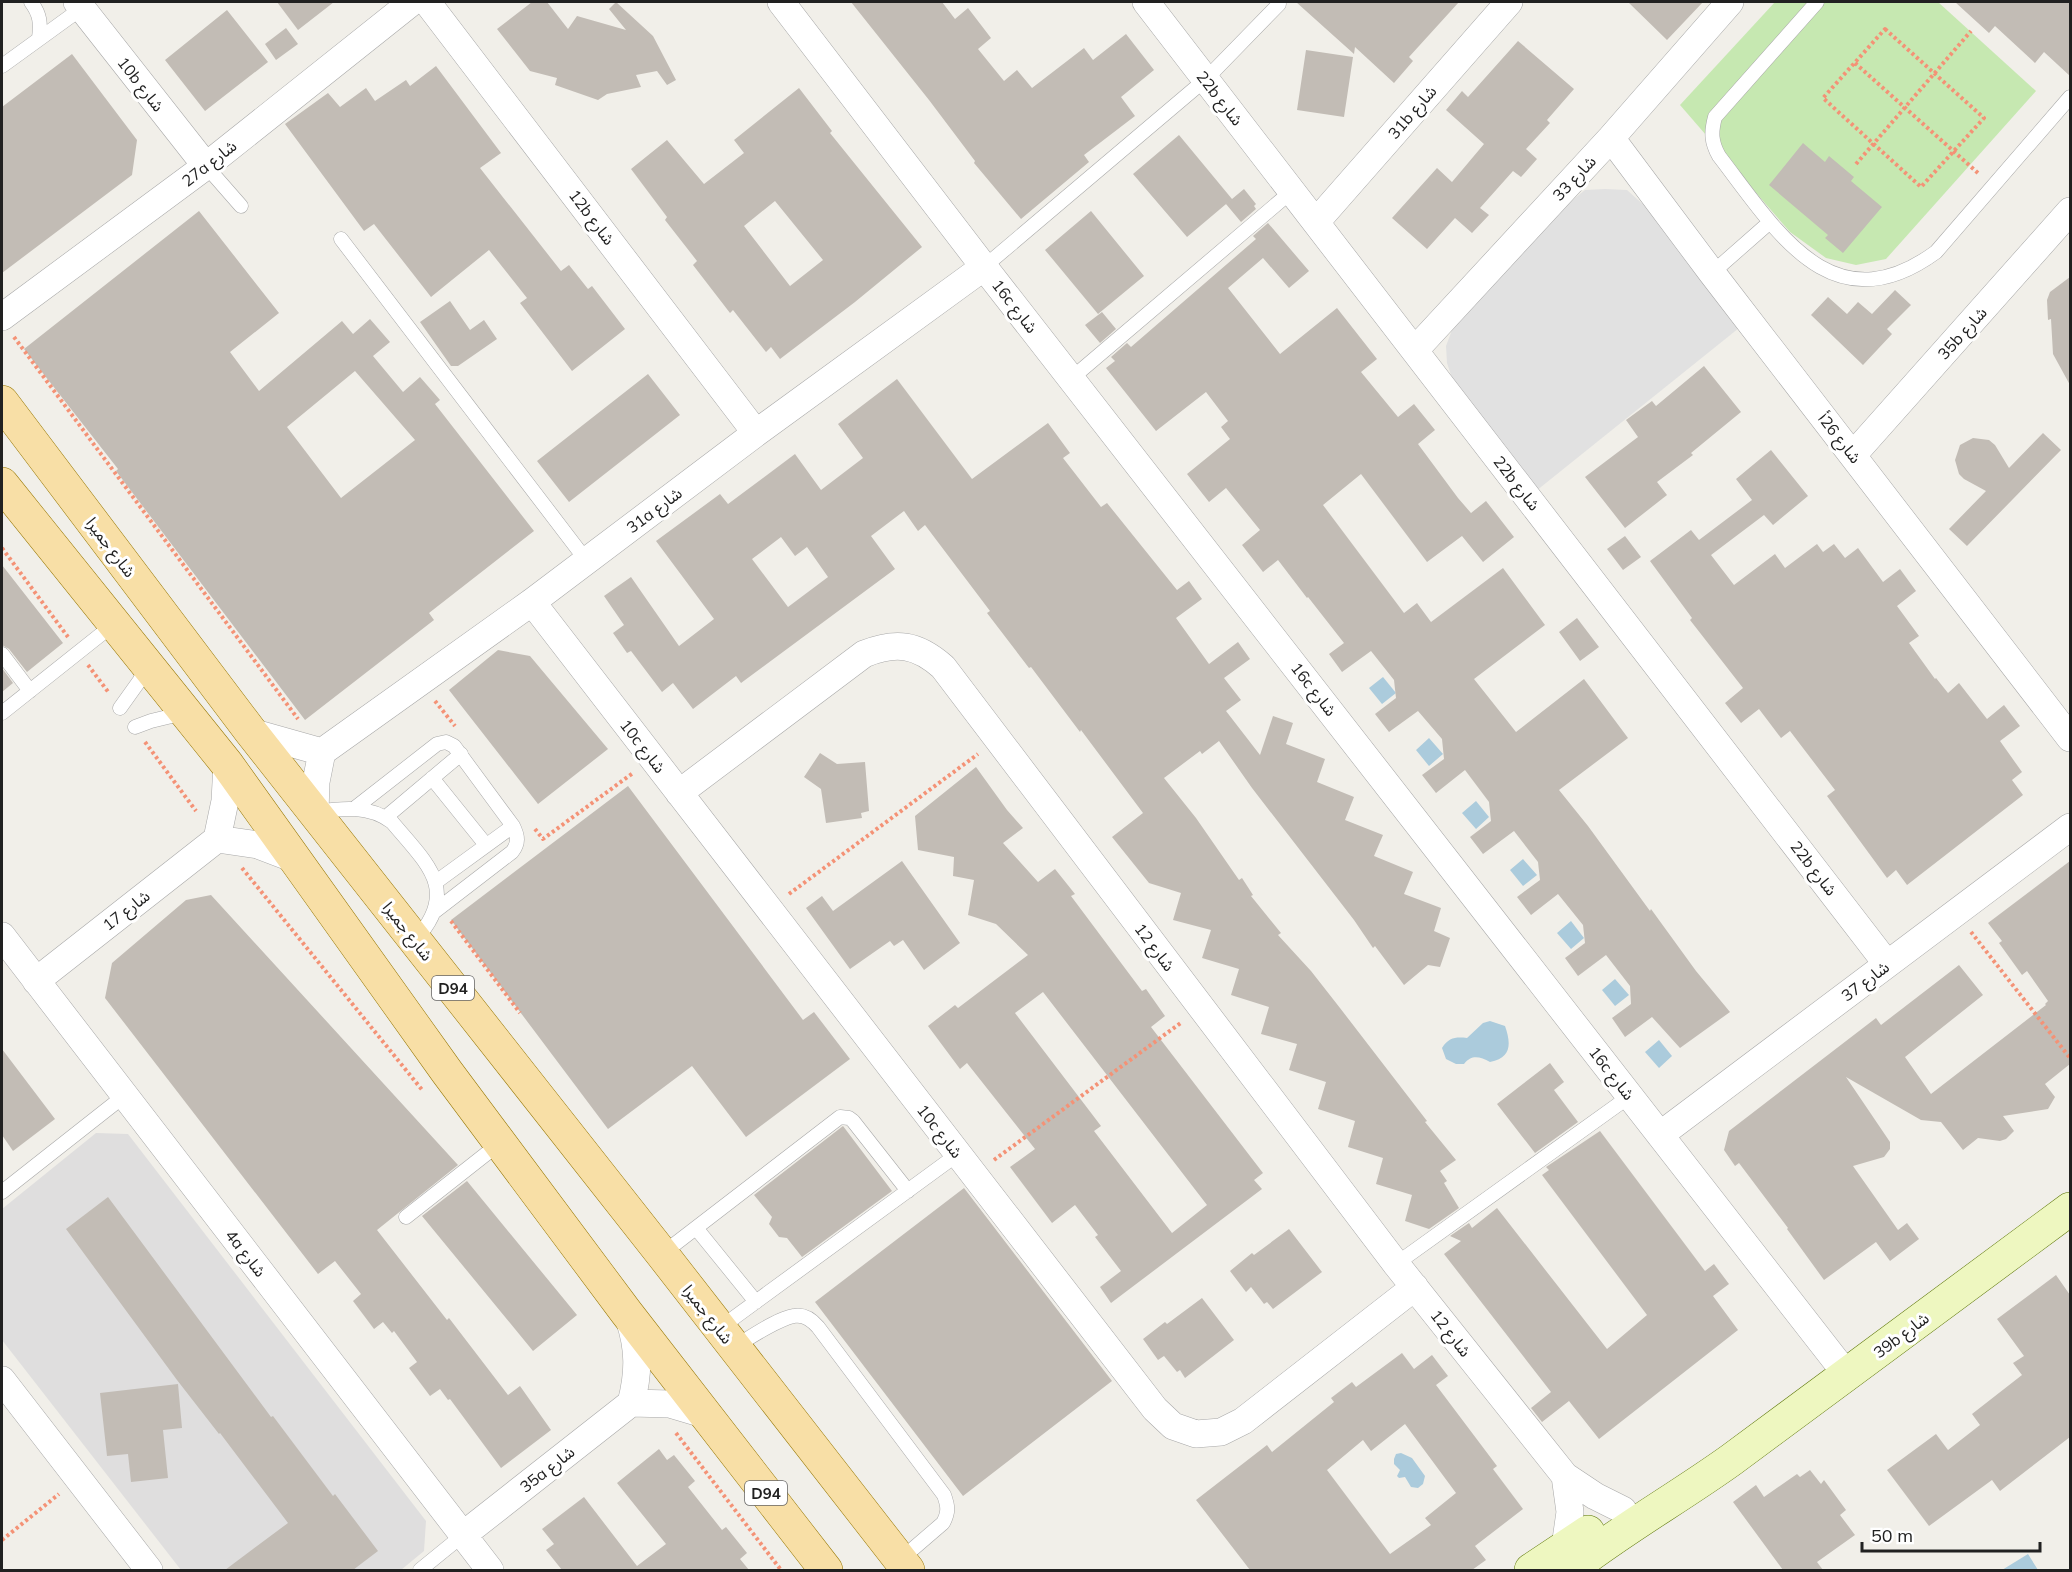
<svg xmlns="http://www.w3.org/2000/svg" width="2072" height="1572" font-family="Mulish,'Noto Sans Arabic',sans-serif">
  <rect width="100%" height="100%" fill="#f1efe9"/>
  <path fill="#dfdede" d="M 96,1133 L 128,1134 L 426,1521 L 424,1551 L 401,1570 L 181,1570 L 2,1340 L 2,1209 Z"/>
  <path fill="#c6e8b1" d="M 1775,2 L 1938,2 L 2036,91 L 1886,259 L 1856,265 L 1826,258 L 1790,232 L 1680,105 Z"/>
  <path fill="#e1e1e1" d="M 1605,189 L 1627,190 L 1646,207 L 1739,328 L 1536,491 L 1453,381 L 1447,363 L 1446,346 L 1452,330 L 1565,206 L 1585,190 Z"/>
  <path fill="#abcbdc" d="M 1383,677 L 1396,693 L 1382,704 L 1369,688 Z
    M 1429,738 L 1443,754 L 1429,766 L 1416,750 Z
    M 1476,801 L 1489,817 L 1476,829 L 1462,813 Z
    M 1523,859 L 1537,875 L 1523,886 L 1510,870 Z
    M 1571,921 L 1584,938 L 1571,949 L 1557,933 Z
    M 1615,979 L 1629,995 L 1615,1006 L 1602,990 Z
    M 1490,1021 L 1505,1026 C 1511,1043 1512,1058 1490,1062 C 1480,1057 1472,1054 1464,1064 L 1456,1064 L 1446,1059 L 1442,1048 C 1449,1037 1456,1037 1467,1038 L 1483,1023 Z
    M 1659,1040 L 1672,1056 L 1659,1068 L 1645,1052 Z
    M 1401,1453 L 1412,1458 L 1425,1476 L 1423,1484 L 1418,1488 L 1411,1487 L 1405,1477 L 1399,1478 L 1397,1476 L 1400,1470 L 1394,1464 L 1394,1459 L 1396,1454 Z
    M 2028,1554 L 2038,1570 L 2002,1570 Z"/>
  <path fill="#c2bcb5" fill-rule="evenodd" d="M 277,2 L 334,2 L 298,30 Z
    M 532,2 L 547,2 L 568,29 L 577,16 L 626,30 L 609,9 L 616,2 L 653,36 L 676,80 L 667,85 L 657,71 L 636,75 L 641,87 L 607,94 L 598,100 L 555,85 L 557,78 L 530,71 L 497,29 Z
    M 851,2 L 942,2 L 955,19 L 968,8 L 991,38 L 978,49 L 1004,81 L 1017,70 L 1032,88 L 1084,48 L 1093,60 L 1126,34 L 1154,70 L 1121,97 L 1135,116 L 1084,155 L 1089,162 L 1021,219 L 974,163 L 975,161 L 929,100 Z
    M 1296,2 L 1459,2 L 1409,57 L 1413,61 L 1394,83 L 1355,47 L 1354,54 Z
    M 1628,2 L 1703,2 L 1667,40 Z
    M 1955,2 L 2070,2 L 2070,76 L 2044,52 L 2035,63 L 1995,26 L 1989,33 Z
    M 227,10 L 268,62 L 205,111 L 165,60 Z
    M 286,28 L 298,44 L 276,60 L 265,44 Z
    M 1518,41 L 1574,89 L 1547,120 L 1550,123 L 1526,149 L 1537,159 L 1521,177 L 1513,171 L 1480,208 L 1489,215 L 1472,233 L 1455,218 L 1427,249 L 1392,218 L 1437,168 L 1452,182 L 1484,144 L 1446,110 L 1462,91 L 1468,97 Z
    M 1306,50 L 1353,57 L 1344,117 L 1297,110 Z
    M 72,54 L 137,140 L 132,175 L 2,273 L 2,107 Z
    M 436,66 L 501,153 L 480,168 L 561,271 L 569,265 L 588,289 L 592,286 L 625,329 L 572,371 L 520,303 L 527,298 L 489,250 L 431,297 L 374,224 L 364,231 L 285,124 L 328,93 L 340,107 L 366,88 L 375,101 L 406,80 L 410,86 Z
    M 799,88 L 832,131 L 830,133 L 922,247 L 855,302 L 780,359 L 771,347 L 766,352 L 733,310 L 730,313 L 693,265 L 697,261 L 665,220 L 667,217 L 631,169 L 667,140 L 704,184 L 744,153 L 734,140 ZM 775,201 L 823,260 L 790,286 L 744,226 Z
    M 1179,135 L 1232,199 L 1187,237 L 1133,174 Z
    M 1803,143 L 1825,162 L 1829,156 L 1854,177 L 1851,181 L 1882,207 L 1843,253 L 1825,238 L 1828,235 L 1769,185 Z
    M 1244,189 L 1256,204 L 1254,206 L 1256,209 L 1241,222 L 1226,204 Z
    M 199,211 L 279,313 L 230,352 L 259,391 L 342,321 L 353,334 L 370,319 L 390,342 L 373,356 L 403,392 L 420,377 L 440,400 L 435,404 L 534,531 L 429,613 L 434,620 L 305,720 L 116,471 L 118,469 L 24,349 ZM 355,371 L 415,440 L 341,498 L 287,427 Z
    M 1091,211 L 1144,276 L 1098,314 L 1045,250 Z
    M 1268,223 L 1309,271 L 1289,288 L 1263,258 L 1228,288 L 1280,354 L 1337,308 L 1377,359 L 1361,372 L 1398,417 L 1414,404 L 1435,430 L 1418,444 L 1458,498 L 1471,513 L 1486,501 L 1514,537 L 1483,562 L 1462,536 L 1427,562 L 1361,474 L 1323,505 L 1404,613 L 1417,603 L 1431,622 L 1503,568 L 1545,625 L 1474,679 L 1516,732 L 1584,679 L 1628,738 L 1559,790 L 1588,826 L 1650,911 L 1651,909 L 1696,971 L 1730,1012 L 1680,1048 L 1652,1017 L 1625,1037 L 1612,1018 L 1631,1004 L 1630,986 L 1606,955 L 1578,976 L 1565,958 L 1585,943 L 1583,925 L 1558,894 L 1531,915 L 1517,897 L 1540,880 L 1538,862 L 1514,831 L 1483,854 L 1470,837 L 1491,821 L 1489,802 L 1465,770 L 1436,793 L 1422,775 L 1444,759 L 1442,739 L 1418,711 L 1389,732 L 1375,714 L 1396,698 L 1394,680 L 1371,651 L 1342,672 L 1329,654 L 1344,643 L 1308,597 L 1307,598 L 1278,560 L 1263,572 L 1242,545 L 1260,530 L 1226,488 L 1209,502 L 1187,474 L 1230,439 L 1221,427 L 1228,421 L 1206,392 L 1156,431 L 1106,368 L 1115,361 L 1111,357 L 1127,343 L 1131,347 L 1256,239 L 1253,236 Z
    M 2070,277 L 2070,385 L 2053,354 L 2051,319 L 2048,320 L 2047,300 L 2050,292 Z
    M 1895,290 L 1911,305 L 1887,329 L 1892,334 L 1863,365 L 1811,315 L 1828,297 L 1847,314 L 1858,302 L 1872,314 Z
    M 450,301 L 470,330 L 484,320 L 497,339 L 458,366 L 451,366 L 420,322 Z
    M 1102,312 L 1116,329 L 1100,343 L 1085,325 Z
    M 1704,366 L 1741,412 L 1691,453 L 1693,455 L 1657,482 L 1667,495 L 1625,528 L 1585,477 L 1638,437 L 1626,420 L 1652,401 L 1656,406 Z
    M 648,374 L 680,415 L 569,502 L 537,461 Z
    M 897,379 L 972,479 L 1048,423 L 1070,453 L 1063,458 L 1101,507 L 1107,503 L 1177,590 L 1189,581 L 1202,599 L 1176,618 L 1209,664 L 1238,642 L 1250,659 L 1224,678 L 1241,700 L 1226,711 L 1260,755 L 1273,716 L 1293,723 L 1286,744 L 1325,759 L 1317,782 L 1354,797 L 1345,820 L 1383,835 L 1374,856 L 1413,872 L 1404,894 L 1441,908 L 1434,931 L 1450,938 L 1440,967 L 1428,965 L 1404,985 L 1375,946 L 1373,948 L 1354,920 L 1252,788 L 1219,741 L 1202,754 L 1200,751 L 1164,778 L 1196,818 L 1239,880 L 1242,878 L 1253,895 L 1251,896 L 1281,933 L 1278,935 L 1311,971 L 1340,1008 L 1427,1121 L 1425,1122 L 1456,1160 L 1440,1171 L 1447,1181 L 1444,1183 L 1459,1208 L 1429,1229 L 1405,1221 L 1412,1195 L 1376,1184 L 1383,1158 L 1348,1147 L 1355,1121 L 1318,1109 L 1326,1082 L 1289,1070 L 1297,1044 L 1261,1034 L 1269,1007 L 1231,995 L 1239,969 L 1202,958 L 1211,930 L 1173,920 L 1181,893 L 1149,883 L 1112,837 L 1143,813 L 1081,730 L 1080,732 L 1031,667 L 1029,668 L 987,613 L 990,611 L 925,525 L 918,531 L 904,511 L 871,536 L 895,569 L 741,683 L 736,676 L 693,709 L 673,683 L 662,692 L 631,651 L 627,653 L 613,633 L 624,625 L 604,596 L 631,577 L 679,646 L 714,619 L 656,541 L 720,494 L 728,504 L 795,454 L 821,490 L 863,458 L 838,424 ZM 781,537 L 795,556 L 807,547 L 828,577 L 788,607 L 752,559 Z
    M 2043,433 L 2061,450 L 1967,546 L 1949,529 L 1986,491 L 1964,479 L 1959,474 L 1955,460 L 1960,445 L 1973,438 L 1989,440 L 1995,445 L 2009,468 Z
    M 1771,450 L 1808,496 L 1773,525 L 1764,515 L 1711,555 L 1734,585 L 1775,554 L 1785,568 L 1817,544 L 1823,552 L 1834,544 L 1845,558 L 1858,548 L 1883,582 L 1900,569 L 1916,591 L 1897,606 L 1919,636 L 1909,643 L 1935,679 L 1936,678 L 1948,693 L 1959,683 L 1987,719 L 2004,705 L 2020,726 L 2000,741 L 2022,772 L 2012,780 L 2023,795 L 1907,885 L 1896,870 L 1887,878 L 1827,796 L 1835,790 L 1790,731 L 1781,738 L 1759,709 L 1741,723 L 1725,703 L 1743,688 L 1690,620 L 1692,618 L 1650,561 L 1691,530 L 1699,540 L 1752,500 L 1736,479 Z
    M 1625,536 L 1641,557 L 1623,570 L 1607,549 Z
    M 2,565 L 63,643 L 27,672 L 9,649 L 2,645 Z
    M 1577,618 L 1599,647 L 1580,661 L 1559,632 Z
    M 498,650 L 530,656 L 608,749 L 538,804 L 449,690 Z
    M 2,668 L 13,683 L 2,692 Z
    M 820,753 L 837,764 L 865,762 L 869,811 L 861,813 L 862,818 L 826,823 L 821,789 L 804,777 Z
    M 976,767 L 1007,810 L 1023,828 L 1003,843 L 1038,882 L 1055,869 L 1075,894 L 1071,896 L 1142,991 L 1146,989 L 1165,1016 L 1151,1027 L 1263,1173 L 1254,1180 L 1262,1189 L 1111,1303 L 1100,1287 L 1121,1271 L 1095,1237 L 1098,1235 L 1075,1205 L 1052,1223 L 1010,1167 L 1035,1149 L 967,1063 L 960,1069 L 928,1026 L 955,1005 L 958,1008 L 1028,955 L 996,924 L 968,915 L 974,880 L 953,876 L 954,857 L 918,850 L 915,816 ZM 1043,992 L 1207,1205 L 1172,1233 L 1094,1131 L 1101,1126 L 1015,1013 Z
    M 628,786 L 803,1020 L 814,1012 L 850,1059 L 746,1137 L 692,1066 L 608,1129 L 451,920 Z
    M 902,861 L 960,943 L 924,970 L 903,940 L 894,946 L 890,941 L 850,969 L 806,908 L 822,896 L 833,911 Z
    M 2070,861 L 2070,1064 L 2045,1084 L 2055,1097 L 2048,1109 L 2003,1116 L 2014,1131 L 2006,1139 L 2000,1141 L 1978,1138 L 1963,1150 L 1941,1122 L 1921,1120 L 1846,1077 L 1890,1142 L 1890,1149 L 1884,1157 L 1853,1166 L 1898,1230 L 1907,1223 L 1919,1239 L 1890,1261 L 1876,1242 L 1824,1280 L 1787,1229 L 1788,1228 L 1739,1163 L 1735,1166 L 1724,1150 L 1729,1131 L 1876,1018 L 1881,1025 L 1959,965 L 1983,995 L 1905,1057 L 1931,1094 L 2046,1005 L 2045,1004 L 2048,1001 L 2027,971 L 2022,975 L 1999,943 L 2002,941 L 1988,923 Z
    M 211,895 L 458,1165 L 377,1230 L 447,1320 L 449,1318 L 508,1395 L 520,1386 L 551,1430 L 501,1468 L 450,1399 L 448,1400 L 440,1389 L 430,1396 L 409,1368 L 417,1362 L 394,1331 L 392,1333 L 383,1322 L 374,1329 L 353,1301 L 361,1294 L 335,1261 L 318,1274 L 105,998 L 112,963 L 186,900 Z
    M 2,1049 L 55,1119 L 13,1151 L 2,1135 Z
    M 1550,1063 L 1564,1082 L 1554,1090 L 1578,1122 L 1535,1153 L 1497,1104 Z
    M 843,1126 L 892,1191 L 802,1257 L 787,1238 L 779,1237 L 769,1224 L 772,1217 L 754,1195 Z
    M 1600,1131 L 1705,1271 L 1714,1264 L 1729,1284 L 1713,1296 L 1738,1330 L 1599,1439 L 1569,1401 L 1542,1422 L 1531,1408 L 1551,1392 L 1444,1254 L 1461,1241 L 1450,1236 L 1469,1223 L 1472,1228 L 1497,1208 L 1607,1349 L 1647,1315 L 1542,1175 L 1549,1170 L 1546,1167 Z
    M 467,1181 L 577,1315 L 533,1351 L 422,1216 Z
    M 964,1188 L 1112,1381 L 963,1496 L 815,1302 Z
    M 108,1197 L 271,1417 L 273,1416 L 333,1496 L 335,1494 L 378,1551 L 353,1570 L 225,1570 L 288,1523 L 220,1433 L 219,1434 L 177,1380 L 66,1229 Z
    M 1289,1229 L 1322,1272 L 1273,1309 L 1267,1302 L 1264,1304 L 1251,1287 L 1246,1292 L 1230,1271 L 1252,1253 L 1254,1255 Z
    M 2056,1275 L 2070,1295 L 2070,1437 L 2000,1491 L 1992,1480 L 1929,1526 L 1887,1470 L 1936,1434 L 1948,1450 L 1980,1425 L 1972,1414 L 2022,1375 L 2013,1363 L 2024,1356 L 1997,1319 Z
    M 1202,1298 L 1234,1340 L 1185,1378 L 1180,1370 L 1177,1372 L 1164,1356 L 1158,1360 L 1143,1339 L 1165,1322 L 1167,1324 Z
    M 1402,1353 L 1414,1369 L 1432,1355 L 1448,1376 L 1436,1385 L 1497,1466 L 1493,1469 L 1523,1509 L 1475,1546 L 1486,1560 L 1472,1570 L 1250,1570 L 1196,1500 L 1267,1445 L 1272,1452 L 1334,1402 L 1331,1398 L 1352,1382 L 1356,1387 ZM 1405,1424 L 1456,1493 L 1425,1518 L 1431,1525 L 1390,1554 L 1327,1470 L 1363,1440 L 1371,1451 Z
    M 178,1384 L 182,1428 L 163,1430 L 168,1478 L 131,1482 L 128,1454 L 107,1456 L 100,1393 Z
    M 659,1449 L 667,1460 L 674,1455 L 695,1481 L 688,1487 L 722,1530 L 726,1527 L 747,1553 L 740,1559 L 749,1570 L 562,1570 L 546,1550 L 554,1544 L 542,1529 L 584,1497 L 637,1566 L 666,1544 L 617,1483 Z
    M 1810,1470 L 1821,1484 L 1824,1480 L 1846,1510 L 1840,1515 L 1855,1535 L 1817,1562 L 1823,1570 L 1783,1570 L 1733,1502 L 1756,1485 L 1764,1497 L 1797,1474 L 1800,1477 Z"/>
  <g fill="none" stroke-linecap="round" stroke-linejoin="round">
    <g stroke="#a8a8a8" stroke-width="15">
      <path id="lane" d="M 31,2 C 40,14 41,23 39,38
        M 1817,2 L 1715,117 C 1711,132 1711,142 1719,156 C 1776,230 1832,328 1936,252 L 2070,97
        M 2,66 L 82,8
        M 206,166 L 241,206
        M 341,239 L 586,560
        M 984,267 L 1206,79 L 1279,4
        M 1712,273 L 1770,222
        M 1072,378 L 1292,191
        M 2,654 L 30,691
        M 120,708 L 140,680 L 146,666
        M 2,713 L 114,624
        M 135,727 L 151,721 L 184,713
        M 432,778 L 486,845
        M 355,808 L 437,744 L 446,742 L 454,746 L 513,826 C 518,836 519,843 512,852 L 434,912
        M 315,812 C 343,808 369,805 392,822 C 426,863 461,890 415,940
        M 386,817 L 461,754
        M 436,882 L 513,826
        M 2,1192 L 124,1096
        M 406,1217 L 500,1143
        M 696,1228 L 756,1302
        M 662,1254 L 840,1117 L 849,1118 L 853,1121 L 908,1191
        M 1396,1264 L 1630,1096
        M 720,1328 L 958,1154
        M 734,1347 C 750,1338 776,1319 794,1316 C 804,1314 812,1320 818,1327 L 944,1495 C 948,1506 949,1512 943,1523 L 900,1560
        M 420,1570 L 463,1535"/>
    </g>
    <g stroke="#a8a8a8" stroke-width="28">
      <path id="street" d="M 77,2 L 206,166
        M 427,2 L 756,433
        M 781,2 L 984,267 L 1847,1375
        M 1146,2 L 1887,964
        M 1611,138 L 1712,273 L 2070,738
        M 1316,222 L 1509,2
        M 2,317 L 206,166 L 412,2
        M 1415,350 L 1611,138 L 1730,2
        M 1853,455 L 2070,211
        M 532,602 L 1155,1409 L 1173,1426 L 1196,1434 L 1221,1432 L 1243,1421 L 1415,1287
        M 251,732 L 322,752
        M 679,793 L 864,654 C 896,641 917,644 943,667 L 1396,1264 L 1565,1476 L 1595,1496 L 1623,1510
        M 315,812 L 316,782 L 322,752 L 532,602 L 756,433 L 984,267
        M 217,839 L 258,845 L 297,860
        M 2,936 L 490,1570
        M 36,981 L 217,839 L 225,801 L 227,764
        M 1660,1135 L 2070,827
        M 629,1319 C 639,1348 639,1373 631,1403
        M 2,1380 L 149,1570
        M 631,1403 L 670,1404 L 707,1415
        M 1565,1476 L 1570,1512 L 1565,1547
        M 463,1535 L 631,1403"/>
    </g>
    <g stroke="#5e770a" stroke-width="34">
      <path id="secondary" d="M 1531,1570 L 1588,1532
        M 1570,1570 C 1621,1530 1678,1498 1731,1460 L 2070,1209"/>
    </g>
    <g stroke="#987906" stroke-width="34">
      <path id="primary" d="M 2,402 L 251,732 L 662,1254 L 908,1570
        M 2,484 L 227,764 L 447,1072 L 626,1312 L 826,1570"/>
    </g>
    <path stroke="#f49276" stroke-width="4" stroke-dasharray="3 3" stroke-linecap="butt" d="M 1885,29 L 1984,118 L 1921,187 L 1823,98 Z
      M 1855,63 L 1979,174
      M 1856,164 L 1971,31
      M 14,337 L 298,719
      M 2,548 L 68,637
      M 88,665 L 109,693
      M 435,701 L 455,726
      M 145,742 L 196,811
      M 535,829 L 543,839 L 633,773
      M 242,868 L 423,1091
      M 789,894 L 978,754
      M 451,921 L 520,1013
      M 1971,932 L 2070,1058
      M 994,1160 L 1182,1022
      M 676,1433 L 781,1570
      M 2,1540 L 59,1494"/>
    <use href="#lane" stroke="#fff" stroke-width="14"/>
    <use href="#street" stroke="#fff" stroke-width="27"/>
    <use href="#secondary" stroke="#eef7c0" stroke-width="33"/>
    <use href="#primary" stroke="#f8dfa6" stroke-width="33"/>
  </g>
  <g text-anchor="middle" dominant-baseline="central" stroke-width="6" stroke-linejoin="round" paint-order="stroke">
    <g fill="#fff" stroke="#646464" stroke-width="1.5">
      <rect x="432" y="976" width="42" height="24" rx="4.5"/>
      <rect x="745" y="1481" width="42" height="24" rx="4.5"/>
    </g>
    <g font-size="15" font-weight="bold" fill="#212121">
      <text x="453" y="988">D94</text>
      <text x="766" y="1493">D94</text>
    </g>
    <g font-size="16" fill="#212121" stroke="#fff">
      <text transform="translate(141 84) rotate(52)">10b شارع</text>
      <text transform="translate(1220 98) rotate(52)">22b شارع</text>
      <text transform="translate(1412 112) rotate(-49)">31b شارع</text>
      <text transform="translate(209 163) rotate(-38)">27a شارع</text>
      <text transform="translate(1574 178) rotate(-47)">شارع 33</text>
      <text transform="translate(592 217) rotate(53)">12b شارع</text>
      <text transform="translate(1015 306) rotate(52)">16c شارع</text>
      <text transform="translate(1962 333) rotate(-48)">35b شارع</text>
      <text transform="translate(1840 438) rotate(52)">شارع 26أ</text>
      <text transform="translate(1517 483) rotate(52)">22b شارع</text>
      <text transform="translate(654 510) rotate(-37)">31a شارع</text>
      <text transform="translate(111 547) rotate(53)">شارع جميرا</text>
      <text transform="translate(1314 689) rotate(52)">16c شارع</text>
      <text transform="translate(643 746) rotate(52)">10c شارع</text>
      <text transform="translate(1814 868) rotate(52)">22b شارع</text>
      <text transform="translate(126 910) rotate(-38)">شارع 17</text>
      <text transform="translate(408 931) rotate(52)">شارع جميرا</text>
      <text transform="translate(1155 947) rotate(53)">شارع 12</text>
      <text transform="translate(1865 981) rotate(-37)">شارع 37</text>
      <text transform="translate(1612 1073) rotate(52)">16c شارع</text>
      <text transform="translate(940 1131) rotate(52)">10c شارع</text>
      <text transform="translate(246 1253) rotate(52)">4a شارع</text>
      <text transform="translate(708 1314) rotate(52)">شارع جميرا</text>
      <text transform="translate(1451 1333) rotate(52)">شارع 12</text>
      <text transform="translate(1901 1335) rotate(-37)">39b شارع</text>
      <text transform="translate(547 1469) rotate(-38)">35a شارع</text>
    </g>
  </g>
  <rect width="2072" height="1572" fill="none" stroke="#212121" stroke-width="6"/>
  <path d="M1862 1542v9h178v-9" fill="none" stroke="#212121" stroke-width="3"/>
  <text x="1871" y="1542" font-size="18" fill="#212121" stroke="#ffffff" stroke-width="4.5" paint-order="stroke">50 m</text>
</svg>
